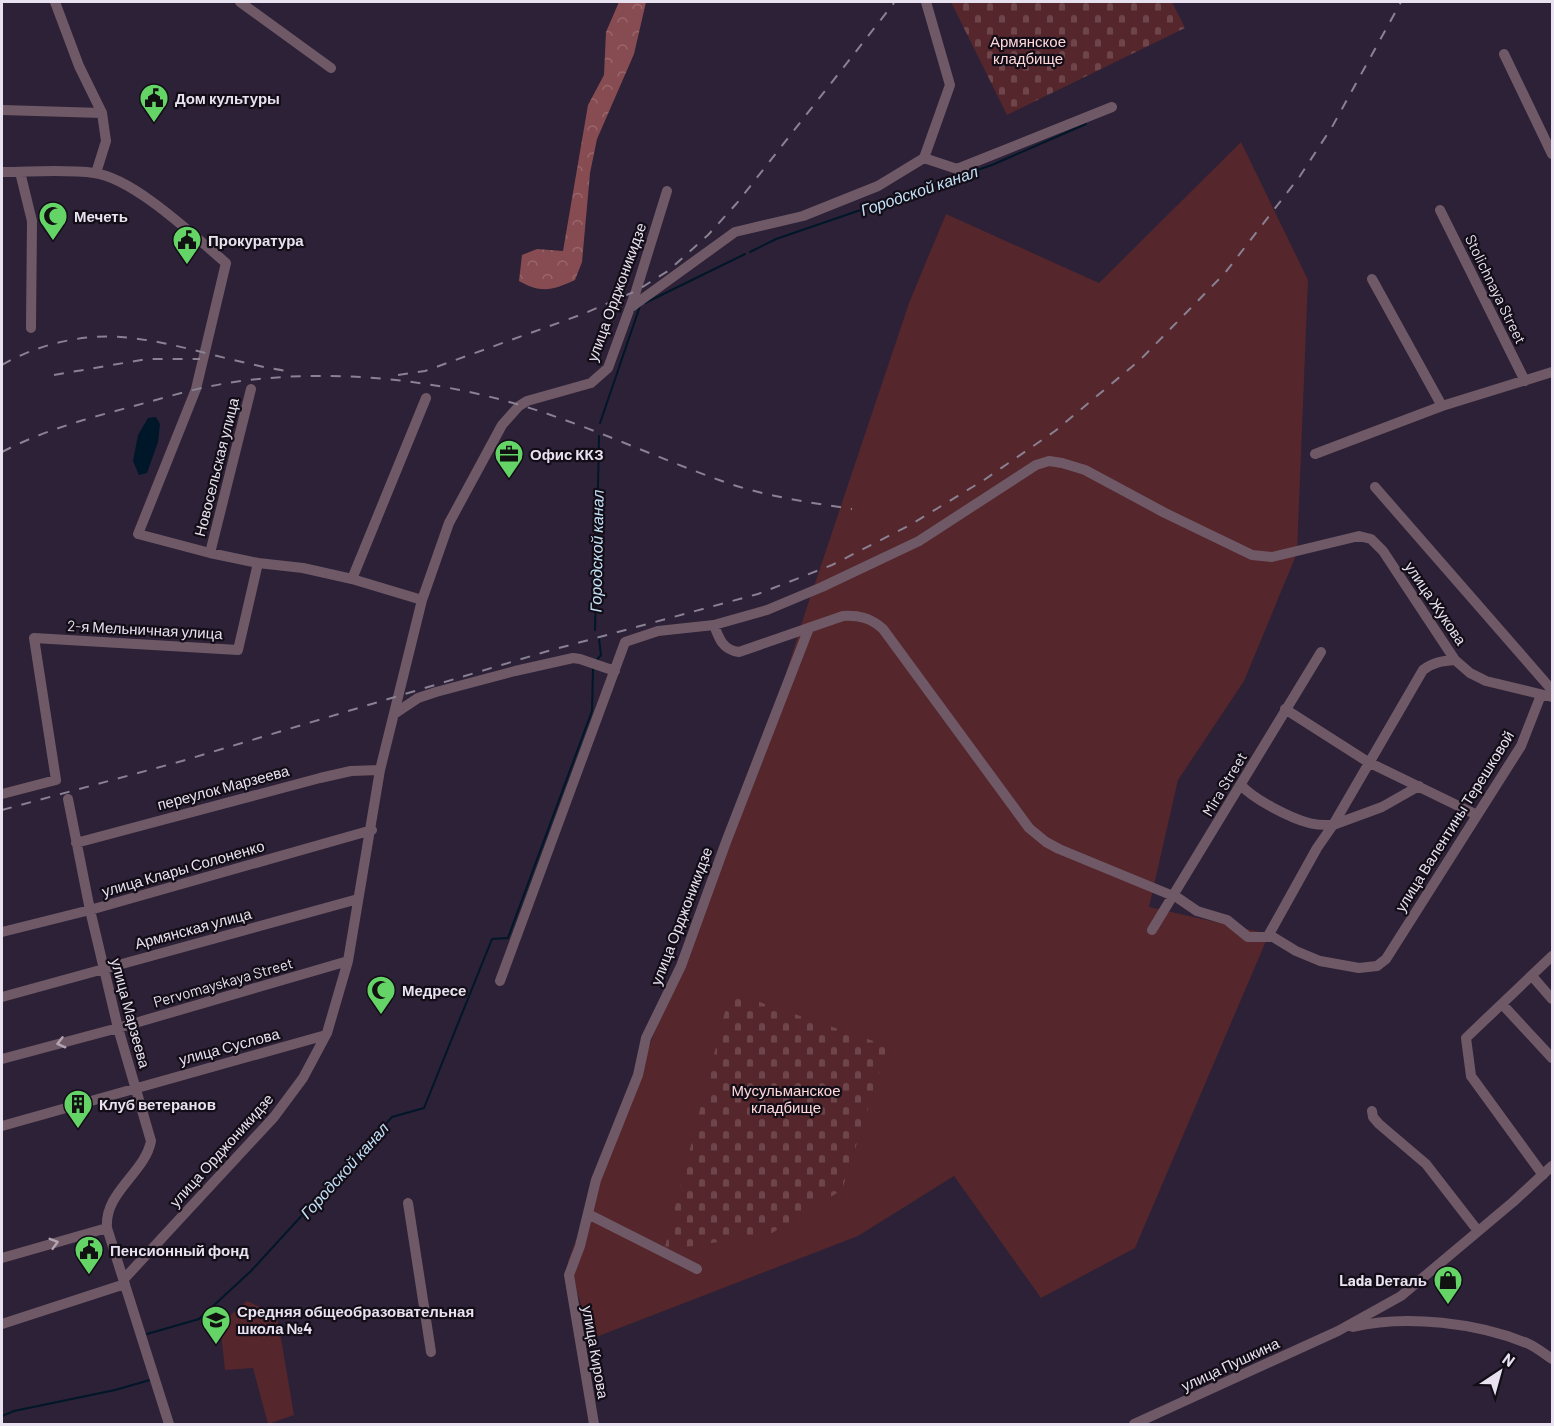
<svg xmlns="http://www.w3.org/2000/svg" width="1554" height="1426" font-family="Barlow,sans-serif">
  <defs>
    <pattern id="forest-crowns" width="20" height="18" patternUnits="userSpaceOnUse" patternTransform="scale(1.5)"><rect width="20" height="18" fill="#874c52"/><path d="M2 6a3 3 0 1 1 6 0M12 15a3 3 0 1 1 6 0" fill="none" stroke="#98666b"/></pattern>
    <pattern id="cemetery-stones" width="16" height="16" patternUnits="userSpaceOnUse" patternTransform="scale(1.5)"><rect width="16" height="16" fill="#55262c"/><path d="M2 7V4a2 2 0 0 1 4 0v3zM10 15v-3a2 2 0 0 1 4 0v3z" fill="#6d454b"/></pattern>
  </defs>
  <rect width="100%" height="100%" fill="#2c2136"/>
  <path fill="#55262c" d="M 1241,142 L 1308,280 L 1297,553 L 1244,681 L 1178,780 L 1149,907 L 1269,934 L 1135,1248 L 1041,1298 L 954,1176 L 858,1236 L 591,1339 L 568,1261 L 764,743 L 806,610 L 909,303 L 946,214 L 1099,283 Z
    M 247,1301 L 277,1315 L 294,1415 L 268,1424 L 253,1368 L 225,1370 L 220,1324 Z"/>
  <path fill="url(#forest-crowns)" d="M 619,2 L 646,2 L 634,54 L 597,139 L 590,173 L 582,262 L 575,280 C 553,290 542,294 519,281 L 522,255 L 537,249 L 563,251 L 588,105 L 604,75 L 606,32 Z"/>
  <path fill="url(#cemetery-stones)" d="M 951,2 L 1172,2 L 1185,28 L 1007,115 Z
    M 730,992 L 888,1046 L 842,1190 L 772,1233 L 664,1251 Z"/>
  <path fill="#001729" d="M 156,417 L 160,424 L 158,442 L 147,473 L 139,475 L 133,461 L 138,435 L 148,418 Z"/>
  <g fill="none" stroke-linecap="round" stroke-linejoin="round">
    <path stroke="#001729" stroke-width="2" d="M 750,252 L 776,239 L 992,165 L 1086,124
      M 645,303 L 745,254
      M 600,423 L 640,306
      M 595,630 L 599,436
      M 596,661 L 601,655 L 599,639
      M 147,1334 L 199,1319 L 251,1271 L 392,1117 L 424,1108 L 492,939 L 508,938 L 592,711 L 593,669
      M 2,1416 L 14,1411 L 115,1390 L 150,1380"/>
    <path stroke="#705967" stroke-width="10" d="M 55,2 L 79,66 L 102,113 L 106,141 L 96,173
      M 240,2 L 331,68
      M 1504,54 L 1552,154
      M 2,110 L 102,113
      M 924,158 L 957,169 L 1112,107
      M 2,172 C 30,172 66,169 94,173 C 134,178 195,237 226,263 L 196,389 L 138,534 L 210,553 L 258,563 L 303,568 L 352,579 L 422,600
      M 20,172 L 32,221 L 31,328
      M 1440,210 L 1525,381
      M 1372,279 L 1442,406
      M 630,308 L 735,232 L 803,216 L 878,186 L 924,158 L 950,85 L 926,2
      M 1315,454 L 1442,406 L 1552,372
      M 1375,487 L 1552,690
      M 210,553 L 251,389
      M 352,579 L 426,398
      M 714,625 C 719,639 723,650 739,652 L 843,616 C 859,615 871,618 883,629 L 1029,828 L 1046,842 L 1059,849 L 1178,898 L 1197,911 L 1227,920 L 1248,937 L 1273,937 L 1296,951 L 1320,961 L 1359,968 L 1377,966 L 1386,959 L 1521,746 L 1541,695
      M 1285,709 L 1368,762 L 1477,815
      M 394,714 L 418,698 L 436,692 L 515,671 L 573,658 L 580,659 L 615,671
      M 1241,785 C 1253,799 1290,818 1309,823 C 1316,825 1325,825 1333,825 L 1423,670 C 1433,662 1443,661 1455,660
      M 2,794 L 56,780 L 34,638 L 238,650 L 258,563
      M 68,799 L 90,910 L 118,1028 L 151,1141 C 145,1173 104,1192 107,1228 L 169,1424
      M 76,843 L 320,778 L 351,771 L 380,770
      M 1152,930 L 1321,652
      M 2,932 L 90,910 L 372,830
      M 1268,936 L 1317,848 L 1333,825 L 1382,807 L 1419,786
      M 1532,976 L 1552,999
      M 500,981 L 625,642 L 658,631 L 714,625 L 767,610 L 822,587 L 919,541 L 1036,465 L 1049,461 L 1062,463 L 1085,470 L 1165,513 L 1252,555 L 1272,557 L 1359,536 L 1371,539 L 1383,551 L 1455,660 L 1470,673 L 1486,681 L 1552,697
      M 2,997 L 358,899
      M 1502,1004 L 1552,1058
      M 2,1059 L 118,1028 L 348,961
      M 1372,1111 L 1373,1117 L 1379,1124 L 1426,1164 L 1478,1231
      M 2,1126 L 326,1035
      M 1543,1175 L 1471,1076 L 1466,1038 L 1552,956
      M 408,1203 L 431,1352
      M 588,1214 L 697,1269
      M 2,1258 L 107,1228
      M 124,1279 L 274,1117 L 303,1078 L 327,1033 L 348,961 L 380,770 L 422,600 L 449,523 L 502,425 L 519,406 L 527,401 L 591,383 L 608,368 L 636,291 L 667,191
      M 2,1324 L 125,1284
      M 1353,1327 C 1406,1314 1479,1323 1529,1344 C 1537,1348 1545,1354 1552,1359
      M 594,1424 L 569,1275 L 580,1246 L 596,1180 L 638,1075 L 646,1038 L 681,966 L 726,842 L 809,628
      M 1134,1424 L 1338,1331 L 1401,1296 L 1513,1202 L 1552,1166"/>
    <path stroke="#8a8193" stroke-width="2" stroke-dasharray="10 10" stroke-linecap="butt" d="M 2,365 C 36,345 81,334 121,337 C 175,341 232,363 287,371
      M 54,375 L 147,359 L 200,359
      M 398,375 L 425,371 L 583,314 L 636,291 L 668,271 L 708,235 L 737,203 L 894,3
      M 2,452 C 44,430 89,418 134,406 C 163,398 193,389 222,384 C 326,366 446,379 545,413 C 604,433 661,459 719,480 C 762,496 807,502 852,509
      M 2,810 L 182,761 L 548,651 L 758,594 L 832,565 L 910,525 L 984,480 L 1055,431 L 1140,360 L 1225,273 L 1300,176 L 1332,127 L 1401,2"/>
  </g>
  <defs><path id="oneway-chevron" d="M-2-3.5L2.5 0L-2 3.5" fill="none" stroke-width="1.6" stroke-linecap="round" stroke-linejoin="round" transform="scale(1.5)"/></defs>
  <g stroke="#b2a4b2">
    <use href="#oneway-chevron" transform="translate(61 1043) rotate(165)"/>
    <use href="#oneway-chevron" transform="translate(54 1243) rotate(-16)"/>
  </g>
  <defs>
    <g id="civic-pin" transform="scale(1.5)"><path d="M0 17L-7.5 6A9.5 9.5 0 1 1 7.5 6Z" fill="#65d467" stroke="#120d16"/><path d="M-.6-6.5H3V-4.5H.6V-3L4-1V1h2V6H-6V1h2V-1L-.6-3ZM-1.2 2.5V6h2.4V2.5Z" fill="#111"/></g>
    <g id="mosque-pin" transform="scale(1.5)"><path d="M0 17L-7.5 6A9.5 9.5 0 1 1 7.5 6Z" fill="#65d467" stroke="#120d16"/><path d="M3.5-4.9A6 6 0 1 0 3.5 4.9A5 5 0 1 1 3.5-4.9Z" fill="#111"/></g>
    <g id="office-pin" transform="scale(1.5)"><path d="M0 17L-7.5 6A9.5 9.5 0 1 1 7.5 6Z" fill="#65d467" stroke="#120d16"/><path d="M-6-3h4V-5.5h4V-3h4V5H-6ZM-1-4.5V-3h2v-1.5ZM-6 0V1H6V0Z" fill="#111"/></g>
    <g id="building-pin" transform="scale(1.5)"><path d="M0 17L-7.5 6A9.5 9.5 0 1 1 7.5 6Z" fill="#65d467" stroke="#120d16"/><path d="M-4-6H4V6H1V3H-1V6H-4ZM-2.5-4.3h1.7v1.8h-1.7ZM.8-4.3h1.7v1.8H.8ZM-2.5-1h1.7V.8h-1.7ZM.8-1h1.7V.8H.8Z" fill="#111"/></g>
    <g id="shop-pin" transform="scale(1.5)"><path d="M0 17L-7.5 6A9.5 9.5 0 1 1 7.5 6Z" fill="#65d467" stroke="#120d16"/><path d="M-5-2.5h2.3a2.7 3.5 0 0 1 5.4 0H5L5.5 6h-11ZM-1.5-2.5h3a1.5 2.3 0 0 0-3 0Z" fill="#111"/></g>
    <g id="school-pin" transform="scale(1.5)"><path d="M0 17L-7.5 6A9.5 9.5 0 1 1 7.5 6Z" fill="#65d467" stroke="#120d16"/><path d="M0-5L7-2L0 1L-7-2ZM-4 1L0 2.5L4 1V4Q0 6-4 4Z" fill="#111"/></g>
  </defs>
  <g fill-rule="evenodd">
    <use href="#civic-pin" x="154" y="98"/>
    <use href="#mosque-pin" x="53" y="216"/>
    <use href="#civic-pin" x="187" y="240"/>
    <use href="#office-pin" x="509" y="454"/>
    <use href="#mosque-pin" x="381" y="990"/>
    <use href="#building-pin" x="78" y="1104"/>
    <use href="#civic-pin" x="89" y="1250"/>
    <use href="#shop-pin" x="1448" y="1280"/>
    <use href="#school-pin" x="216" y="1320"/>
  </g>
  <g text-anchor="middle" dominant-baseline="central" stroke-width="4.5" stroke-linejoin="round" paint-order="stroke">
    <g font-size="15" fill="#ffd8da" stroke="#120d16">
      <text x="1028" y="41">Армянское<tspan x="1028" dy="17">кладбище</tspan></text>
      <text x="786" y="1090">Мусульманское<tspan x="786" dy="17">кладбище</tspan></text>
    </g>
    <g font-size="15" font-weight="bold" fill="#e8e1f0" stroke="#120d16" text-anchor="start">
      <text x="175" y="98">Дом культуры</text>
      <text x="74" y="216">Мечеть</text>
      <text x="208" y="240">Прокуратура</text>
      <text x="530" y="454">Офис ККЗ</text>
      <text x="402" y="990">Медресе</text>
      <text x="99" y="1104">Клуб ветеранов</text>
      <text x="110" y="1250">Пенсионный фонд</text>
      <text x="1427" y="1280" text-anchor="end">Lada Dеталь</text>
      <text x="237" y="1311">Средняя общеобразовательная<tspan x="237" dy="17">школа №4</tspan></text>
    </g>
    <g font-size="15" fill="#e8e1f0" stroke="#120d16">
      <text transform="translate(1496 289) rotate(64)">Stolichnaya Street</text>
      <text transform="translate(616 292) rotate(-70)">улица Орджоникидзе</text>
      <text transform="translate(216 467) rotate(-76)">Новосельская улица</text>
      <text transform="translate(1436 603) rotate(56)">улица Жукова</text>
      <text transform="translate(145 629) rotate(3)">2-я Мельничная улица</text>
      <text transform="translate(1224 784) rotate(-59)">Mira Street</text>
      <text transform="translate(223 787) rotate(-15)">переулок Марзеева</text>
      <text transform="translate(1454 821) rotate(-58)">улица Валентины Терешковой</text>
      <text transform="translate(183 868) rotate(-16)">улица Клары Солоненко</text>
      <text transform="translate(681 916) rotate(-69)">улица Орджоникидзе</text>
      <text transform="translate(193 928) rotate(-15)">Армянская улица</text>
      <text transform="translate(223 982) rotate(-16)">Pervomayskaya Street</text>
      <text transform="translate(131 1013) rotate(75)">улица Марзеева</text>
      <text transform="translate(229 1046) rotate(-15)">улица Суслова</text>
      <text transform="translate(221 1150) rotate(-48)">улица Орджоникидзе</text>
      <text transform="translate(596 1352) rotate(80)">улица Кирова</text>
      <text transform="translate(1230 1364) rotate(-25)">улица Пушкина</text>
    </g>
    <g font-size="16" font-style="italic" fill="#c3e0f7" stroke="#120d16">
      <text transform="translate(919 190) rotate(-19)">Городской канал</text>
      <text transform="translate(596 551) rotate(-89)">Городской канал</text>
      <text transform="translate(344 1170) rotate(-48)">Городской канал</text>
    </g>
  </g>
  <rect width="1554" height="1426" fill="none" stroke="#e8e1f0" stroke-width="6"/>
  <g transform="translate(1500 1372) rotate(36)" stroke="#120d16" stroke-width="4.5" paint-order="stroke">
  <path d="M0-4.5L10 22L0 15L-10 22Z" fill="#e8e1f0"/>
  <text y="-9" font-size="16" font-weight="bold" text-anchor="middle" fill="#e8e1f0">N</text>
  </g>
</svg>
